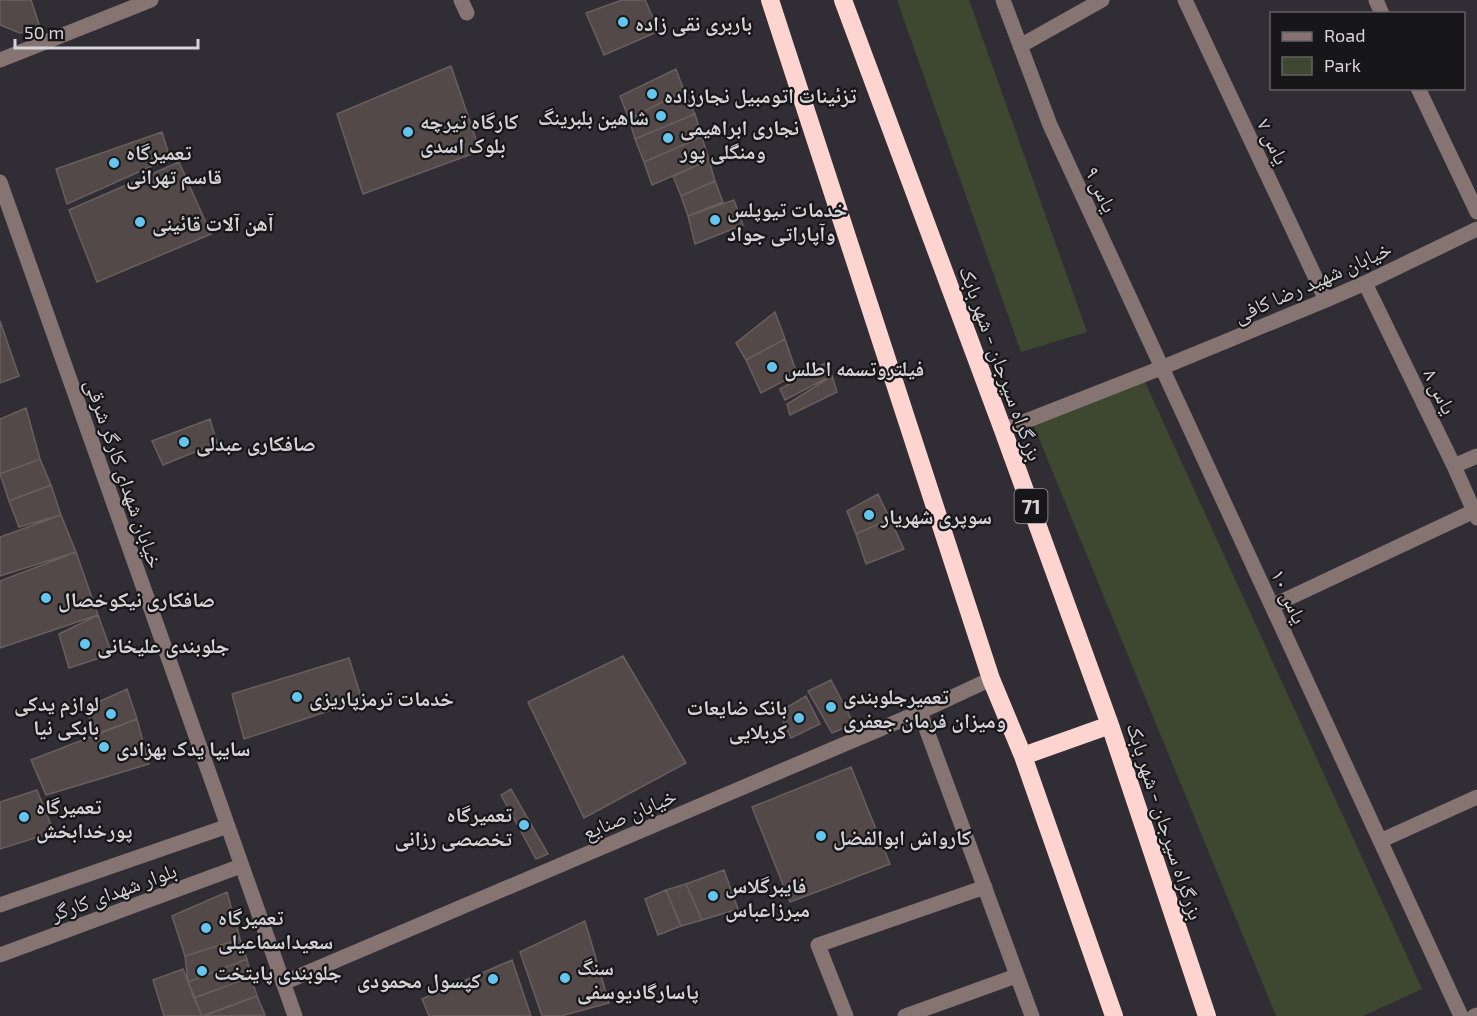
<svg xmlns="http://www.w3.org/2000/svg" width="1477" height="1016" font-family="'Exo 2','Noto Naskh Arabic',sans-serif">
  <rect width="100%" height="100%" fill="#302d34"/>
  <path fill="#3e4830" d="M 897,0 L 969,0 L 1087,332 L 1021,352 Z
    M 1145,382 L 1422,989 L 1363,1016 L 1276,1016 L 1033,424 Z"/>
  <path fill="#534948" stroke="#695f5d" stroke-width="1.5" d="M 0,0 L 31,0 L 40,27 L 20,33 L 0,25 Z
    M 622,0 L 645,0 L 659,31 L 604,55 L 586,13 Z
    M 451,66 L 480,151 L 363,194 L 337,114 Z
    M 676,69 L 684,91 L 629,119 L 620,96 Z
    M 684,91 L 695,114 L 635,139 L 629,119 Z
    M 695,114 L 702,137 L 644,162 L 635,139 Z
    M 162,132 L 170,158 L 67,204 L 56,169 Z
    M 702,137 L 709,160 L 652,185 L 644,162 Z
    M 709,160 L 715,181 L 681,196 L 673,176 Z
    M 179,162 L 211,234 L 97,282 L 69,210 Z
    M 715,181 L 723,202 L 688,216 L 681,196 Z
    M 734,200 L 743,225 L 695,244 L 688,216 Z
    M 775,312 L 785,339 L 746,360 L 736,343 Z
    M 0,321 L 19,376 L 0,383 Z
    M 785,339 L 797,374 L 761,393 L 746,360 Z
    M 825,363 L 831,376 L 785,400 L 780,389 Z
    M 832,376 L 837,392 L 790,415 L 787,404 Z
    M 26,408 L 40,459 L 0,474 L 0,419 Z
    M 210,419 L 217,443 L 163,465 L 152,441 Z
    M 40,459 L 51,485 L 9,501 L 0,474 Z
    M 51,485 L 61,515 L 19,527 L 9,501 Z
    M 878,494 L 890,519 L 856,534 L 847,511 Z
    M 61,515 L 76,552 L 0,576 L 0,537 Z
    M 890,519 L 904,549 L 866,564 L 856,534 Z
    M 76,552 L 98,615 L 0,648 L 0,581 Z
    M 98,615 L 112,654 L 69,668 L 59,634 Z
    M 623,656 L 686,763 L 584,818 L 528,702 Z
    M 349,658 L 362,700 L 244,739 L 232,694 Z
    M 831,680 L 854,724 L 832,733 L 808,691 Z
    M 127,689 L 137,719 L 96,734 L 85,708 Z
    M 806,696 L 820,724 L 791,738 L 779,712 Z
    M 137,719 L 149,764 L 46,795 L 31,760 Z
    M 851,767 L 890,864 L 790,902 L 752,807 Z
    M 511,789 L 548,854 L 536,859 L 501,795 Z
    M 37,790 L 54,832 L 0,849 L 0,802 Z
    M 724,870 L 738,909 L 702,920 L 686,884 Z
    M 686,884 L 702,920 L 681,926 L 666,890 Z
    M 666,890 L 681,926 L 658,935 L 645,899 Z
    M 227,892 L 240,939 L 185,956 L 172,916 Z
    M 585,921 L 609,1003 L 561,1016 L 542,1016 L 520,952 Z
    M 240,939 L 247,959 L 188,982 L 185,956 Z
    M 247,959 L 251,977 L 194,998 L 188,982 Z
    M 512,960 L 531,1016 L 429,1016 L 422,999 Z
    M 183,969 L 202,1016 L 164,1016 L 153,980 Z
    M 251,977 L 257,996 L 202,1016 L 194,998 Z
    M 257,996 L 265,1015 L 204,1016 Z"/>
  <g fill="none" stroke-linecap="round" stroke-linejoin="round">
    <path stroke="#857472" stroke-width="15" d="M 461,0 L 467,13
      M 1003,0 L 1050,125 L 1461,1016
      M 1185,0 L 1326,300
      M 1376,0 L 1382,14
      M 1020,46 L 1102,0
      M 0,60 L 151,0
      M 1418,88 L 1477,212
      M 0,182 L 295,1016
      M 1365,283 L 1454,466 L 1477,518
      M 1003,430 L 1161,368 L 1326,300 L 1365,283 L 1477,229
      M 1454,466 L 1477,456
      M 1272,606 L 1474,511
      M 920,712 L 1032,1016
      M 1380,841 L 1477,797
      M 0,905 L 228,826
      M 0,955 L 241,866
      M 283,983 L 920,712 L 991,679
      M 846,1016 L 818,945 L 985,887
      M 905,1016 L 1016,976
      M 1474,1016 L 1477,1015"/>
    <path stroke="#fed4d0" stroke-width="18" d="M 770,0 L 991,679 L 1023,756 L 1114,1016
      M 843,0 L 1003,430 L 1110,725 L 1207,1016
      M 1023,756 L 1110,725"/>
  </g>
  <g fill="#64c5ee" stroke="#171619" stroke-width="2">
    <circle cx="623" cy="22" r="6"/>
    <circle cx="652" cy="94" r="6"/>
    <circle cx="661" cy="116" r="6"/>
    <circle cx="408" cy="132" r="6"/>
    <circle cx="668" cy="138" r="6"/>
    <circle cx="114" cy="163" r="6"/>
    <circle cx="715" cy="220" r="6"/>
    <circle cx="140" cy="222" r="6"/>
    <circle cx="772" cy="367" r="6"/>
    <circle cx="184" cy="442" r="6"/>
    <circle cx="869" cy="515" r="6"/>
    <circle cx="46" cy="598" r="6"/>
    <circle cx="85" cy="644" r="6"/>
    <circle cx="297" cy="697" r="6"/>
    <circle cx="831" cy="707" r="6"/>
    <circle cx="111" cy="714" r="6"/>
    <circle cx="799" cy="718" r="6"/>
    <circle cx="104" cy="747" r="6"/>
    <circle cx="24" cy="817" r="6"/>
    <circle cx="524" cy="825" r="6"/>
    <circle cx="821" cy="836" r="6"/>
    <circle cx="713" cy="896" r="6"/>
    <circle cx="206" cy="928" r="6"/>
    <circle cx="202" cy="971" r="6"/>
    <circle cx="565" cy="978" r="6"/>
    <circle cx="493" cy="979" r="6"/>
  </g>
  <g text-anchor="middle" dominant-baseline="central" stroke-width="4.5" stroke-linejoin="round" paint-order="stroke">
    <rect fill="#171619" stroke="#9d9b9f" stroke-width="1.5" x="1014.5" y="489" width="33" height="34" rx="4.5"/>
    <g font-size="20" font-weight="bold" fill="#d7d4d9">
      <text x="1031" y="506">71</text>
    </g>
    <g font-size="21" font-weight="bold" fill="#d7d4d9" stroke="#171619" text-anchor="start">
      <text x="635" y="22">باربری نقی زاده</text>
      <text x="664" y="94">تزئینات اتومبیل نجارزاده</text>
      <text x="649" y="116" text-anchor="end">شاهین بلبرینگ</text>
      <text x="420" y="120">کارگاه تیرچه<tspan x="420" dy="24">بلوک اسدی</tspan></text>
      <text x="680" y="126">نجاری ابراهیمی<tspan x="680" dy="24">ومنگلی پور</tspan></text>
      <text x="126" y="151">تعمیرگاه<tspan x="126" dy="24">قاسم تهرانی</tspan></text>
      <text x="727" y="208">خدمات تیوپلس<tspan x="727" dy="24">وآپاراتی جواد</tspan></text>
      <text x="152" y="222">آهن آلات قائینی</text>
      <text x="784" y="367">فیلتروتسمه اطلس</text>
      <text x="196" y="442">صافکاری عبدلی</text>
      <text x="881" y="515">سوپری شهریار</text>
      <text x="58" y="598">صافکاری نیکوخصال</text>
      <text x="97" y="644">جلوبندی علیخانی</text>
      <text x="843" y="695">تعمیرجلوبندی<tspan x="843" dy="24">ومیزان فرمان جعفری</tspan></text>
      <text x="309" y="697">خدمات ترمزپاریزی</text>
      <text x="99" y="702" text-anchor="end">لوازم یدکی<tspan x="99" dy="24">بابکی نیا</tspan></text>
      <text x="787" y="706" text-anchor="end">بانک ضایعات<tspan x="787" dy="24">کربلایی</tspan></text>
      <text x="116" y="747">سایپا یدک بهزادی</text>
      <text x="36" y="805">تعمیرگاه<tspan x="36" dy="24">پورخدابخش</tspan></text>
      <text x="512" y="813" text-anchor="end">تعمیرگاه<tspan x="512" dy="24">تخصصی رزانی</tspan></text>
      <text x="833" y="836">کارواش ابوالفضل</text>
      <text x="725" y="884">فایبرگلاس<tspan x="725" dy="24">میرزاعباس</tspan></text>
      <text x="218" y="916">تعمیرگاه<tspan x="218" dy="24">سعیداسماعیلی</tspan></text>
      <text x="577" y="966">سنگ<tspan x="577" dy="24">پاسارگادیوسفی</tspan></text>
      <text x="214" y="971">جلوبندی پایتخت</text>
      <text x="481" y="979" text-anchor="end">کپسول محمودی</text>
    </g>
    <g font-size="21" fill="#d7d4d9" stroke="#171619">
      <text transform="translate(1274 141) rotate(65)">یاس ۷</text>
      <text transform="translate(1102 189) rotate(65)">یاس ۹</text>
      <text transform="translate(1312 281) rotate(-24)">خیابان شهید رضا کافی</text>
      <text transform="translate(1002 363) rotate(70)">بزرگراه سیرجان - شهر بابک</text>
      <text transform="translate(1441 391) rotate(64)">یاس ۸</text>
      <text transform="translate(125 473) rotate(71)">خیابان شهدای کارگر شرقی</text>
      <text transform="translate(1290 596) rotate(65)">یاس ۱۰</text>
      <text transform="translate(629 813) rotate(-23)">خیابان صنایع</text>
      <text transform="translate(1166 821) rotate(72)">بزرگراه سیرجان - شهر بابک</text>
      <text transform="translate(113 891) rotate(-20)">بلوار شهدای کارگر</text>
    </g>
  </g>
  <rect x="1270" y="12" width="195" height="78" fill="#171619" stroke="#646266" stroke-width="1.5"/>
  <rect x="1282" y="32" width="30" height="9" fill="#857472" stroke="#646266" stroke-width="1.5"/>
  <text x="1324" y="42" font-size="18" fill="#d7d4d9">Road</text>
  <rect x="1282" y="57" width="30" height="18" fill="#3e4830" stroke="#646266" stroke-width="1.5"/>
  <text x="1324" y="72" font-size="18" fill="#d7d4d9">Park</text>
  <path d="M15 39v9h183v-9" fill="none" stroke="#d7d4d9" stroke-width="3"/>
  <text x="24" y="39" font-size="18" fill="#d7d4d9" stroke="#171619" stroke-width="4.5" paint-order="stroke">50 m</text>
</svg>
